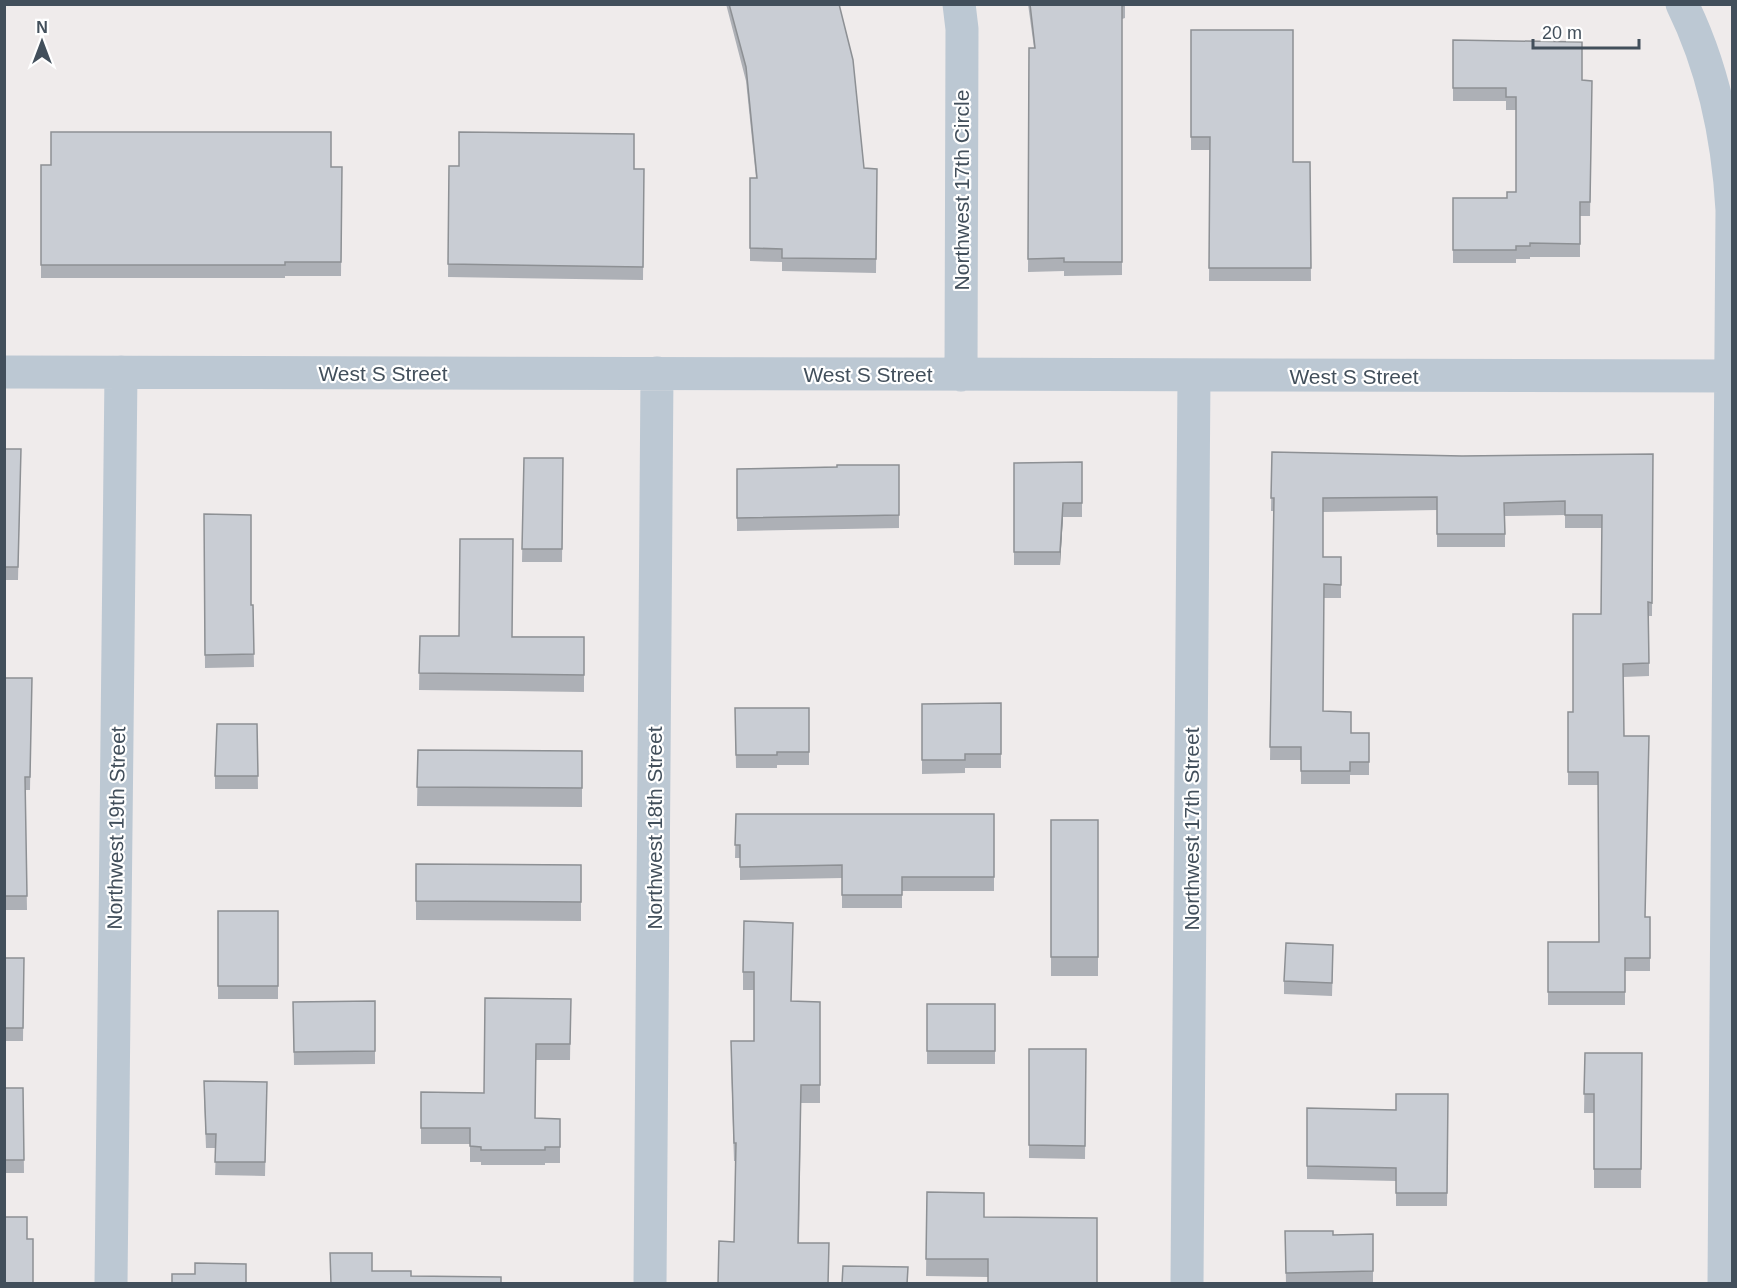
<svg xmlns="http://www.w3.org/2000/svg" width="1737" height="1288" font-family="Helvetica,sans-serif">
  <rect width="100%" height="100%" fill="#efebeb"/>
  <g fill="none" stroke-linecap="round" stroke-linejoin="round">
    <path stroke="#bcc8d3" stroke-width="33" d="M 959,4 L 962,29 L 961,375
      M 1682,4 C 1714,69 1728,139 1732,210 L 1724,1284
      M 4,372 L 1732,376
      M 111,1284 L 121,372
      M 650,1284 L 657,373
      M 1187,1284 L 1194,375"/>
  </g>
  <path fill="#adb0b6" d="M 726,4 L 839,4 L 864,168 L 877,169 L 876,273 L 782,271 L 782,262 L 750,261 L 750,178 L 756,178 L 746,81 Z
    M 1028,4 L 1125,4 L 1125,18 L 1122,19 L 1122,275 L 1064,276 L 1064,271 L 1028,272 L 1029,48 L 1034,48 Z
    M 1191,30 L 1293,162 L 1310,162 L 1311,281 L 1209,281 L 1210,150 L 1191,150 Z
    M 1453,40 L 1582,80 L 1591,158 L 1590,216 L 1580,216 L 1580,257 L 1530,257 L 1530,259 L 1516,259 L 1516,263 L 1453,263 L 1453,198 L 1507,198 L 1516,192 L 1516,110 L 1506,110 L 1506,101 L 1453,101 Z
    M 41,165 L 342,167 L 341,276 L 285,276 L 285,278 L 41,278 Z
    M 449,166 L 644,169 L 643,280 L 448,277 Z
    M 4,449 L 21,449 L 18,580 L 4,580 Z
    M 1272,452 L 1462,456 L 1653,454 L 1652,616 L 1649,616 L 1649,676 L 1623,677 L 1624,736 L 1645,917 L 1650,917 L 1650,971 L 1625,971 L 1625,1005 L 1548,1005 L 1548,942 L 1599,942 L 1598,785 L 1568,785 L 1568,712 L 1573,712 L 1601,614 L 1602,528 L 1565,528 L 1565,515 L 1505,516 L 1505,547 L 1437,547 L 1437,510 L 1323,512 L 1323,557 L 1341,557 L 1341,598 L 1324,598 L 1323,711 L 1351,733 L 1369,733 L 1369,775 L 1350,775 L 1350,784 L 1301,784 L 1301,760 L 1270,760 L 1274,511 L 1271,511 Z
    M 524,458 L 563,458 L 562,562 L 522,562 Z
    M 1082,462 L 1082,517 L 1063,517 L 1060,565 L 1014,565 L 1014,463 Z
    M 899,465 L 899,528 L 737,531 L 737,469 Z
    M 204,514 L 251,605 L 253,605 L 254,667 L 205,668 Z
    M 420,636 L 584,637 L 584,692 L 419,690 Z
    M 4,678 L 32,678 L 30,790 L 25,790 L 27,910 L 4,910 Z
    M 1001,703 L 1001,768 L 965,768 L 965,773 L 922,774 L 922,704 Z
    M 735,708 L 809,708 L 809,765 L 777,765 L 777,768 L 736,768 Z
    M 257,724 L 258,789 L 215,789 L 215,776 Z
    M 418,750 L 582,751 L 582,807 L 417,806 Z
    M 736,814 L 994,814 L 994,891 L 902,891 L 902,908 L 842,908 L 842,878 L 740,880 L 740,858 L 735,858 Z
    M 1051,820 L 1098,820 L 1098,976 L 1051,976 Z
    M 416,864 L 581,865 L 581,921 L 416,920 Z
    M 218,911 L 278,911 L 278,999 L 218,999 Z
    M 793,942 L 791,1001 L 820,1002 L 820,1103 L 801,1103 L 799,1243 L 829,1284 L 718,1284 L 734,1242 L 736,1161 L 734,1161 L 731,1060 L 754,1041 L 754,990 L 743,990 L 743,972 Z
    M 4,958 L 24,958 L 23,1041 L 4,1041 Z
    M 1333,958 L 1332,996 L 1284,994 L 1284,981 Z
    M 571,999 L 570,1060 L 536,1060 L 535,1118 L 560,1119 L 560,1163 L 545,1163 L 545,1165 L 481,1165 L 481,1162 L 470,1162 L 470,1144 L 421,1144 L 421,1092 L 484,1093 Z
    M 375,1001 L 375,1064 L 294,1065 L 293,1002 Z
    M 927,1004 L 995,1004 L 995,1064 L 927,1064 Z
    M 1029,1049 L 1086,1049 L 1085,1159 L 1029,1158 Z
    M 1585,1053 L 1642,1053 L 1641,1188 L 1594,1188 L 1594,1113 L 1584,1113 Z
    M 267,1082 L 265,1176 L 215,1175 L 216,1148 L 206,1148 L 204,1094 Z
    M 4,1088 L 23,1088 L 24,1173 L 4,1173 Z
    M 1448,1094 L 1447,1206 L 1396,1206 L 1396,1181 L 1307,1179 L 1307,1108 L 1396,1110 Z
    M 927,1192 L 984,1217 L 1097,1218 L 988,1277 L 926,1276 Z
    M 1285,1231 L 1333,1235 L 1373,1234 L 1373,1282 L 1286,1284 Z"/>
  <path fill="#8d9094" d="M 1063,503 L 1063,517 L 1060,565 L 1060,552 Z"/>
  <path fill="#c9cdd4" stroke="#8d9094" stroke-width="1.5" d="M 729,4 L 839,4 L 853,60 L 864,168 L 877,169 L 876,259 L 782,258 L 782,249 L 750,248 L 750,178 L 757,178 L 746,67 Z
    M 1030,4 L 1125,4 L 1125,5 L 1122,6 L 1122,262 L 1064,262 L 1064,258 L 1028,259 L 1029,48 L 1035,48 Z
    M 1191,30 L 1293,30 L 1293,162 L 1310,162 L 1311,268 L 1209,268 L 1210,137 L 1191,137 Z
    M 1453,40 L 1582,42 L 1582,80 L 1592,81 L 1591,145 L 1590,202 L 1580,202 L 1580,244 L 1530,243 L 1530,246 L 1516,246 L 1516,250 L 1453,250 L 1453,198 L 1507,198 L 1507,192 L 1516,192 L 1516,97 L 1506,97 L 1506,88 L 1453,88 Z
    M 51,132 L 331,132 L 331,167 L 342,167 L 341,262 L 285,262 L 285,265 L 41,265 L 41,165 L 51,165 Z
    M 459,132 L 634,134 L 634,169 L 644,169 L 643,267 L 448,264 L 449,166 L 459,166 Z
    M 4,449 L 21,449 L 18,567 L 4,567 Z
    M 1272,452 L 1462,456 L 1653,454 L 1652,603 L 1648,602 L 1649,663 L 1623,664 L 1624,736 L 1649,736 L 1645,917 L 1650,917 L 1650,958 L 1625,958 L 1625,992 L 1548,992 L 1548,942 L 1599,942 L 1598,772 L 1568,772 L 1568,712 L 1573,712 L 1573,614 L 1601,614 L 1602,515 L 1565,515 L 1565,501 L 1504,503 L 1505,534 L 1437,534 L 1437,497 L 1323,498 L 1323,557 L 1341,557 L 1341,585 L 1324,584 L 1323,711 L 1351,712 L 1351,733 L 1369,733 L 1369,762 L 1350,762 L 1350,771 L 1301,771 L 1301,747 L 1270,747 L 1274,498 L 1271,498 Z
    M 524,458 L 563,458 L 562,549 L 522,549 Z
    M 1082,462 L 1082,503 L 1063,503 L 1060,552 L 1014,552 L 1014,463 Z
    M 837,465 L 899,465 L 899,515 L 737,518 L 737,469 L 837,467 Z
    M 204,514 L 251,515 L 251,605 L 253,605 L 254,654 L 205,655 Z
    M 460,539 L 513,539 L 512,637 L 584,637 L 584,675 L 419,673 L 420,636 L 459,636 Z
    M 4,678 L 32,678 L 30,777 L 25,777 L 27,896 L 4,896 Z
    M 1001,703 L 1001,754 L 965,754 L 965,760 L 922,760 L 922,704 Z
    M 735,708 L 809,708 L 809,752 L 777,752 L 777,755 L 736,755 Z
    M 217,724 L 257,724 L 258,776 L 215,776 Z
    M 418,750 L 582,751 L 582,788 L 417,787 Z
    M 736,814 L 994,814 L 994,877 L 902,877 L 902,895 L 842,895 L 842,865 L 740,867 L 740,845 L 735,845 Z
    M 1051,820 L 1098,820 L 1098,957 L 1051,957 Z
    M 416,864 L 581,865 L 581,902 L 416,901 Z
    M 218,911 L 278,911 L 278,986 L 218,986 Z
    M 744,921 L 793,923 L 791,1001 L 820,1002 L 820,1085 L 801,1085 L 798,1243 L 829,1243 L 828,1284 L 771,1283 L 771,1284 L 718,1284 L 719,1241 L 734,1242 L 736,1143 L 734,1143 L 731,1041 L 754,1041 L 754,972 L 743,972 Z
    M 1286,943 L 1333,945 L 1332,983 L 1284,981 Z
    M 4,958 L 24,958 L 23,1028 L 4,1028 Z
    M 485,998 L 571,999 L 570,1044 L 536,1044 L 535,1118 L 560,1119 L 560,1147 L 545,1147 L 545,1150 L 481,1150 L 481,1147 L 470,1146 L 470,1128 L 421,1128 L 421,1092 L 484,1093 Z
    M 375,1001 L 375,1051 L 294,1052 L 293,1002 Z
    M 927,1004 L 995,1004 L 995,1051 L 927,1051 Z
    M 1029,1049 L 1086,1049 L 1085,1146 L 1029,1145 Z
    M 1585,1053 L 1642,1053 L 1641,1169 L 1594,1169 L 1594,1094 L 1584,1094 Z
    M 204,1081 L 267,1082 L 265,1162 L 215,1162 L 216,1134 L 206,1134 Z
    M 4,1088 L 23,1088 L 24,1160 L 4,1160 Z
    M 1396,1094 L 1448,1094 L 1447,1193 L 1396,1193 L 1396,1168 L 1307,1166 L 1307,1108 L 1396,1110 Z
    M 927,1192 L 984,1193 L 984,1217 L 1097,1218 L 1097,1284 L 988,1284 L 988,1259 L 926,1259 Z
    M 4,1217 L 27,1217 L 27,1239 L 33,1239 L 33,1284 L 4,1284 Z
    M 1285,1231 L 1333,1231 L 1333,1235 L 1373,1234 L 1373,1271 L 1286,1273 Z
    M 330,1253 L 372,1253 L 372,1271 L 411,1271 L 411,1276 L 501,1277 L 501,1284 L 331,1284 Z
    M 195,1263 L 246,1264 L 246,1284 L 172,1284 L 172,1274 L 195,1274 Z
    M 843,1266 L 908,1267 L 907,1284 L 842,1284 Z"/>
  <g text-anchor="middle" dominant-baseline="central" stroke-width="4.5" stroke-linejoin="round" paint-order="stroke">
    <g font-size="21" fill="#424f5b" stroke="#fff">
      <text transform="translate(961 190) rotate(-90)">Northwest 17th Circle</text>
      <text x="383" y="373">West S Street</text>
      <text x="868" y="374">West S Street</text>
      <text x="1354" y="376">West S Street</text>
      <text transform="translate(116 828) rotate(-89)">Northwest 19th Street</text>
      <text transform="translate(654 828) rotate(-90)">Northwest 18th Street</text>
      <text transform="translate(1191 829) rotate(-90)">Northwest 17th Street</text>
    </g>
  </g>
  <rect width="1737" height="1288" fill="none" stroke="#424f5b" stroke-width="12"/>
  <g transform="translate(42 42)" stroke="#ffffff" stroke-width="4.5" paint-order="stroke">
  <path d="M0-4.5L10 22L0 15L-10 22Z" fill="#424f5b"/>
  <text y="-9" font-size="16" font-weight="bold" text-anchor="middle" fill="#424f5b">N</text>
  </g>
  <path d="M1533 39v9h106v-9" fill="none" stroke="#424f5b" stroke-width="3"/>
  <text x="1542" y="39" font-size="18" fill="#424f5b" stroke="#ffffff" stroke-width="4.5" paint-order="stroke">20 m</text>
</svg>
